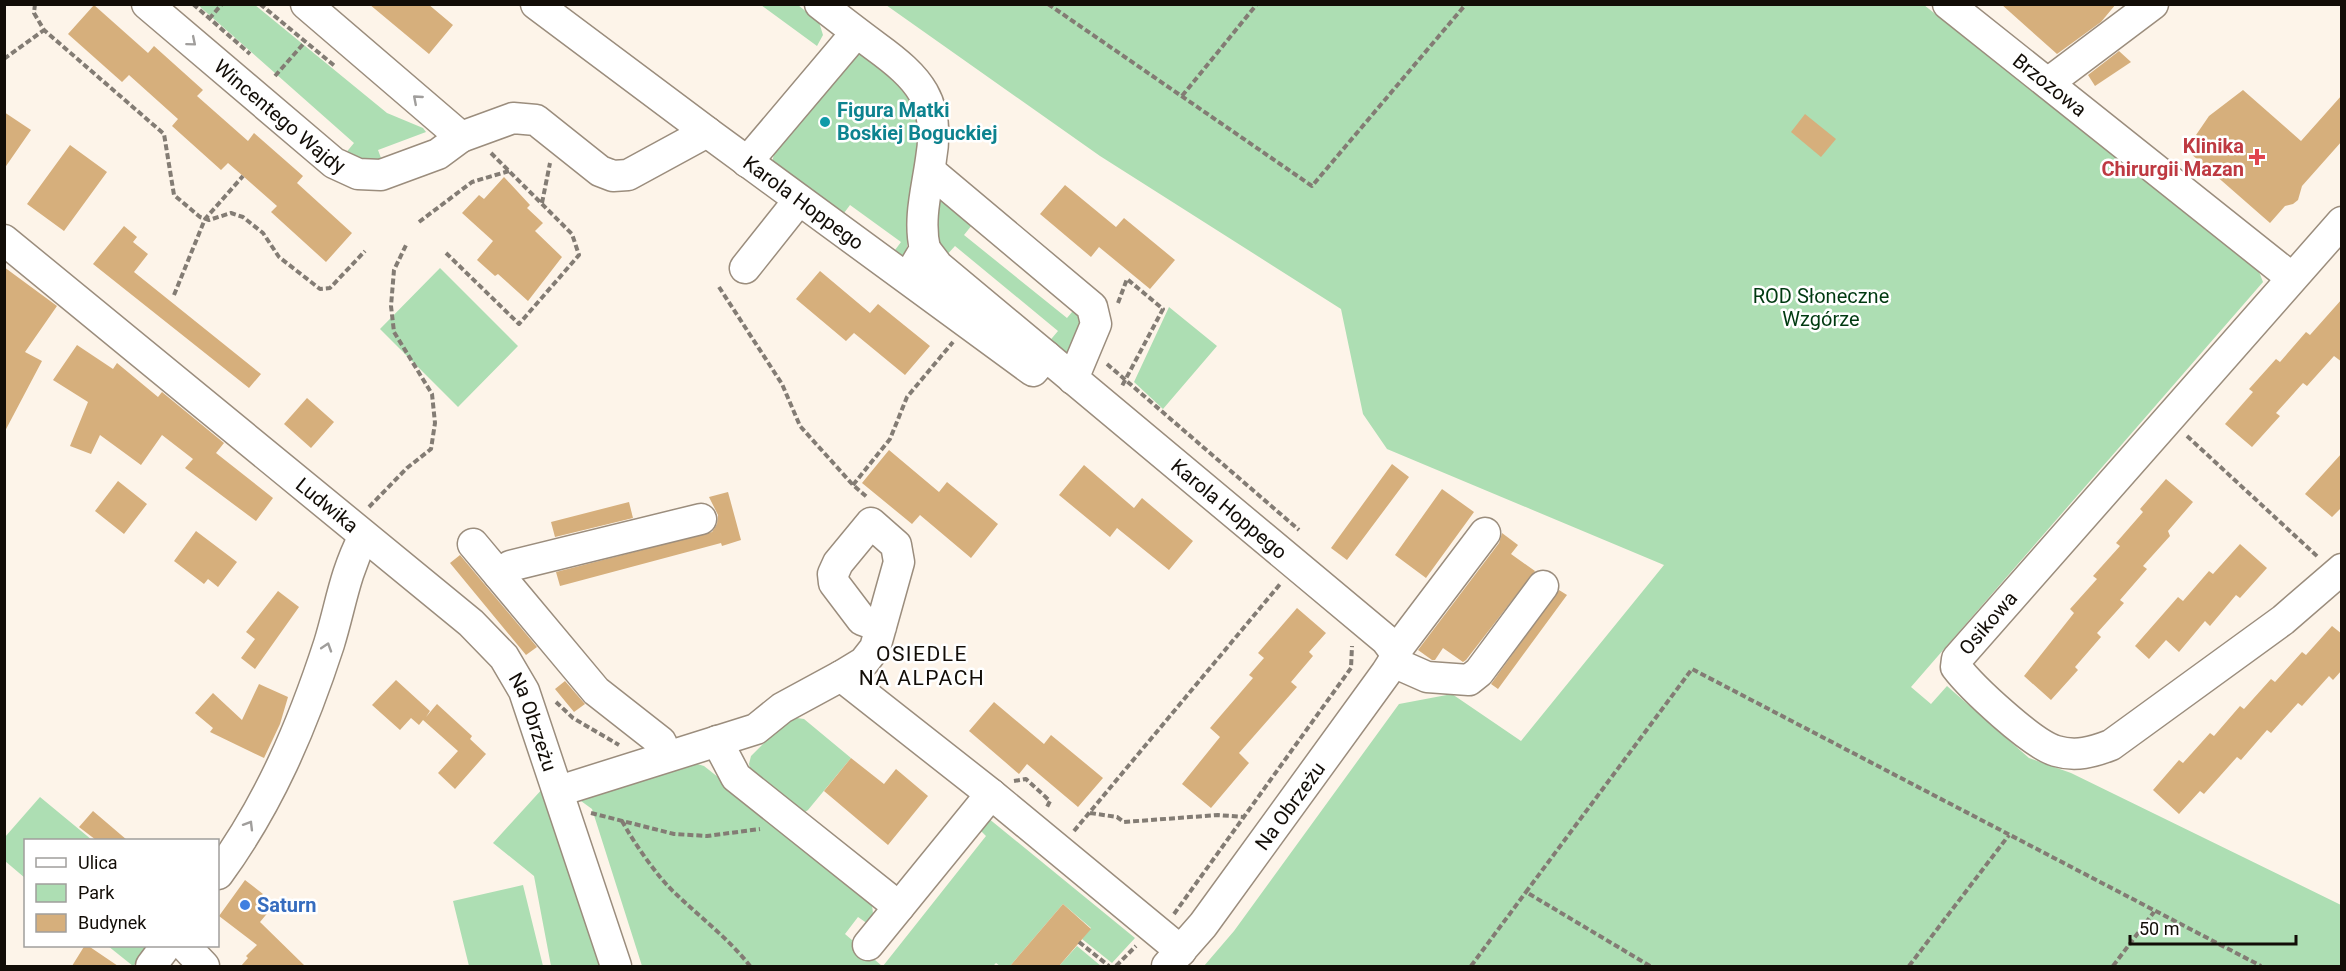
<svg xmlns="http://www.w3.org/2000/svg" width="2346" height="971" font-family="Roboto,sans-serif">
  <rect width="100%" height="100%" fill="#fdf4e9"/>
  <path fill="#addeb3" d="M 198,5 L 255,5 L 387,113 L 423,128 L 426,132 L 378,150 L 384,166 L 340,160 L 354,143 Z
    M 761,5 L 798,5 L 819,22 L 823,35 L 817,46 Z
    M 886,5 L 1924,5 L 2258,269 L 2263,282 L 1911,687 L 1931,704 L 1947,686 L 2029,758 L 2071,773 L 2341,905 L 2341,966 L 1204,966 L 1234,931 L 1399,704 L 1452,694 L 1521,741 L 1664,565 L 1387,449 L 1363,414 L 1341,309 L 1100,156 Z
    M 862,54 L 871,56 L 914,96 L 924,137 L 906,253 L 903,258 L 892,254 L 901,242 L 850,205 L 841,217 L 772,163 L 775,149 L 853,56 Z
    M 939,200 L 948,200 L 976,220 L 964,235 L 1067,318 L 1077,306 L 1087,316 L 1069,357 L 1047,344 L 1058,331 L 955,246 L 944,258 L 937,250 L 933,208 Z
    M 440,268 L 518,346 L 458,407 L 380,329 Z
    M 1169,307 L 1217,346 L 1163,409 L 1134,382 Z
    M 790,717 L 804,719 L 851,758 L 808,810 L 802,814 L 751,772 L 749,764 L 751,756 Z
    M 694,763 L 704,766 L 866,894 C 874,906 874,912 871,926 L 858,917 L 845,934 L 882,966 L 642,966 L 592,809 L 581,801 L 586,796 Z
    M 544,787 L 605,966 L 551,966 L 534,876 L 493,843 Z
    M 40,797 L 92,840 L 26,840 L 25,878 L 5,861 L 5,837 Z
    M 988,818 L 1135,938 L 1112,963 L 1082,939 L 1091,928 L 1063,904 L 1010,966 L 1000,966 L 996,963 L 993,966 L 883,966 L 986,836 L 976,826 Z
    M 523,885 L 543,966 L 469,966 L 453,901 Z
    M 108,946 L 149,946 L 133,966 Z
    M 1077,946 L 1101,966 L 1059,966 Z"/>
  <path fill="#d6af7c" d="M 369,4 L 428,4 L 453,25 L 429,54 Z
    M 2001,4 L 2116,4 L 2101,22 L 2057,54 Z
    M 94,5 L 148,53 L 154,46 L 203,90 L 197,96 L 248,141 L 254,133 L 303,176 L 297,183 L 352,233 L 326,262 L 271,212 L 277,206 L 243,176 L 228,163 L 221,170 L 172,126 L 178,119 L 129,75 L 122,82 L 68,34 Z
    M 2119,51 L 2131,62 L 2095,86 L 2088,75 Z
    M 2243,90 L 2301,141 L 2342,95 L 2342,141 L 2302,186 L 2298,200 L 2293,204 L 2285,206 L 2270,223 L 2190,153 L 2202,139 L 2196,135 L 2209,116 Z
    M 4,112 L 31,130 L 4,169 Z
    M 1805,114 L 1836,139 L 1821,157 L 1791,132 Z
    M 70,145 L 107,172 L 64,231 L 27,204 Z
    M 504,177 L 530,205 L 527,208 L 543,223 L 535,231 L 562,257 L 528,301 L 498,274 L 495,276 L 477,260 L 493,241 L 462,213 L 479,195 L 484,199 Z
    M 1065,185 L 1116,227 L 1124,218 L 1175,260 L 1150,289 L 1099,247 L 1091,257 L 1040,214 Z
    M 124,226 L 137,237 L 133,242 L 148,254 L 134,272 L 261,374 L 249,388 L 93,264 Z
    M 4,267 L 57,306 L 25,352 L 42,361 L 4,433 Z
    M 820,271 L 870,313 L 878,304 L 930,346 L 905,375 L 854,333 L 846,341 L 796,299 Z
    M 2342,299 L 2342,362 L 2334,356 L 2307,386 L 2303,383 L 2276,413 L 2280,416 L 2252,447 L 2225,424 L 2253,392 L 2249,389 L 2276,359 L 2280,362 L 2306,332 L 2310,335 Z
    M 77,345 L 113,369 L 117,363 L 158,397 L 162,392 L 224,443 L 216,453 L 273,498 L 256,521 L 185,468 L 193,459 L 162,435 L 141,465 L 100,435 L 91,454 L 70,446 L 88,402 L 53,380 Z
    M 307,398 L 334,422 L 311,448 L 284,424 Z
    M 889,450 L 939,492 L 947,482 L 998,524 L 971,558 L 920,515 L 912,524 L 862,483 Z
    M 2342,453 L 2342,507 L 2332,517 L 2305,494 Z
    M 1392,464 L 1409,477 L 1347,560 L 1331,548 Z
    M 1084,465 L 1134,508 L 1142,498 L 1193,541 L 1169,570 L 1117,528 L 1110,537 L 1059,495 Z
    M 2166,479 L 2193,502 L 2168,531 L 2170,536 L 2143,566 L 2147,569 L 2120,600 L 2124,603 L 2097,633 L 2101,637 L 2075,667 L 2078,670 L 2051,700 L 2024,676 L 2074,613 L 2070,609 L 2097,579 L 2093,576 L 2120,546 L 2116,543 L 2143,512 L 2140,509 Z
    M 118,481 L 147,504 L 124,534 L 95,511 Z
    M 1442,489 L 1474,512 L 1426,578 L 1395,555 Z
    M 728,492 L 741,540 L 722,546 L 721,543 L 560,586 L 556,572 L 712,532 L 717,524 L 718,515 L 709,497 Z
    M 629,502 L 633,518 L 555,537 L 551,522 Z
    M 196,531 L 237,562 L 218,587 L 208,579 L 204,584 L 174,561 Z
    M 1502,533 L 1518,545 L 1511,554 L 1535,571 L 1466,660 L 1463,662 L 1443,648 L 1435,660 L 1432,660 L 1418,650 L 1499,543 Z
    M 2240,544 L 2267,568 L 2240,598 L 2236,595 L 2210,626 L 2205,621 L 2179,652 L 2166,640 L 2149,659 L 2135,646 L 2178,597 L 2183,601 L 2209,571 L 2213,574 Z
    M 460,555 L 537,647 L 526,655 L 450,563 Z
    M 1559,590 L 1567,595 L 1498,689 L 1491,684 Z
    M 278,591 L 299,607 L 255,669 L 241,658 L 255,639 L 246,632 Z
    M 1297,608 L 1326,633 L 1309,652 L 1313,656 L 1291,682 L 1297,687 L 1239,753 L 1249,763 L 1211,808 L 1182,784 L 1220,737 L 1210,728 L 1253,678 L 1249,675 L 1264,658 L 1258,653 Z
    M 2332,626 L 2342,634 L 2342,670 L 2333,680 L 2329,676 L 2302,706 L 2298,703 L 2271,733 L 2267,730 L 2241,760 L 2237,757 L 2204,794 L 2200,791 L 2179,814 L 2153,790 L 2179,760 L 2183,763 L 2210,733 L 2214,736 L 2240,706 L 2244,709 L 2271,679 L 2275,682 L 2302,652 L 2306,655 Z
    M 396,680 L 430,711 L 426,717 L 437,704 L 472,736 L 470,739 L 486,754 L 455,789 L 438,773 L 458,751 L 423,720 L 419,725 L 411,718 L 400,730 L 372,705 Z
    M 565,681 L 585,704 L 574,712 L 555,689 Z
    M 259,684 L 288,697 L 280,724 L 264,758 L 210,732 L 213,728 L 195,713 L 213,693 L 242,720 Z
    M 994,702 L 1044,744 L 1051,735 L 1103,778 L 1078,807 L 1027,764 L 1019,774 L 969,731 Z
    M 851,758 L 884,784 L 896,769 L 928,796 L 888,845 L 824,791 Z
    M 93,811 L 127,840 L 96,840 L 79,827 Z
    M 245,880 L 263,894 L 258,900 L 270,910 L 260,922 L 305,966 L 241,966 L 248,958 L 246,956 L 257,945 L 219,916 Z
    M 1063,904 L 1091,929 L 1059,966 L 1010,966 Z
    M 85,945 L 87,945 L 118,966 L 72,966 Z"/>
  <g fill="none" stroke-linecap="round" stroke-linejoin="round">
    <g stroke="#9b8d7d" stroke-width="33">
      <g id="minor">
        <path id="s1" d="M 147,4 L 334,163 L 358,174 L 381,175 L 438,154 L 461,137 L 513,118 L 536,120 L 600,171 L 613,176 L 628,175 L 707,132 L 1033,371 L 1046,356 L 1386,640 L 1395,652 L 1393,662 L 1386,673 L 1203,925 L 1167,966"/>
        <path d="M 306,4 L 461,137"/>
        <path d="M 536,4 L 707,132"/>
        <path d="M 820,4 C 838,18 856,32 875,46 C 919,78 941,101 931,159 C 927,189 918,219 925,249 L 908,278"/>
        <path id="s2" d="M 1948,4 L 2292,278"/>
        <path d="M 2048,83 L 2153,4"/>
        <path d="M 747,162 L 856,33"/>
        <path d="M 930,171 L 1092,307 L 1096,324 L 1073,379"/>
        <path d="M 2342,222 L 1957,659 L 1956,667 C 1972,688 2032,744 2056,751 C 2076,757 2093,752 2111,745 L 2283,620 L 2342,569"/>
        <path id="s3" d="M 4,240 L 471,623 L 504,657 L 524,691 L 616,966"/>
        <path d="M 925,249 L 938,266 L 1046,356"/>
        <path d="M 745,268 L 799,200"/>
        <path d="M 473,544 L 596,691 L 661,742 L 666,756"/>
        <path d="M 499,575 L 510,566 L 701,519"/>
        <path d="M 1395,652 L 1485,533"/>
        <path d="M 1393,662 L 1427,677 L 1469,680 L 1479,672 L 1543,586"/>
        <path d="M 841,676 L 864,662 L 875,648 L 899,562 L 896,545 L 871,523 L 838,563 L 833,574 L 834,583 L 862,620 L 881,627"/>
        <path d="M 717,741 L 736,777 L 899,907"/>
        <path d="M 559,791 L 756,729 L 782,708 L 841,676 L 991,794 L 1181,951"/>
        <path d="M 218,874 C 269,804 302,727 329,644 C 341,605 344,575 364,536"/>
        <path d="M 868,945 L 991,794"/>
        <path d="M 185,946 L 204,966"/>
        <path d="M 151,966 L 166,946"/>
      </g>
    </g>
    <path stroke="#837c74" stroke-width="4" stroke-dasharray="6 3" stroke-linecap="butt" d="M 35,4 L 34,13 L 44,30 L 164,134 L 174,195 L 200,217 L 209,220 L 231,213 L 243,217 L 263,233 L 279,257 L 320,289 L 330,288 L 365,251
      M 193,4 L 250,54
      M 260,4 L 336,67
      M 1048,4 L 1312,186 L 1466,4
      M 209,19 L 222,4
      M 4,59 L 44,30
      M 275,76 L 305,42
      M 1182,96 L 1257,4
      M 542,203 L 550,163
      M 419,222 L 472,182 L 509,171
      M 446,253 L 519,324 L 579,255 L 572,234 L 491,153
      M 719,287 L 782,384 L 800,426 L 853,485 L 868,498
      M 174,295 L 205,219 L 243,176
      M 1118,303 L 1127,279 L 1163,309 L 1122,386
      M 1107,364 L 1299,530
      M 2187,436 L 2318,557
      M 853,485 L 890,439 L 907,397 L 953,342
      M 369,507 L 407,468 L 431,449 L 435,423 L 432,394 L 394,332 L 391,306 L 394,270 L 407,243
      M 556,702 L 573,718 L 619,745
      M 1014,781 L 1026,779 L 1050,801 L 1047,807
      M 591,813 L 674,834 L 707,836 L 760,829
      M 1090,813 L 1117,817 L 1124,822 L 1218,815 L 1243,817
      M 622,821 C 634,843 658,878 677,895 C 702,919 729,939 750,966
      M 1074,831 L 1281,583
      M 1174,914 L 1351,668 L 1352,646
      M 1079,942 L 1109,966
      M 1116,966 L 1136,946
      M 1471,966 L 1526,892
      M 1650,966 L 1526,892 L 1692,669 L 2261,966
      M 1909,966 L 2009,835
      M 2113,966 L 2154,912"/>
    <use href="#minor" stroke="#fff" stroke-width="30"/>
  </g>
  <defs><path id="oneway-chevron" d="M-2-3.5L2.5 0L-2 3.5" fill="none" stroke-width="1.6" stroke-linecap="round" stroke-linejoin="round" transform="scale(1.5)"/></defs>
  <g stroke="#a09e9c">
    <use href="#oneway-chevron" transform="translate(192 42) rotate(40)"/>
    <use href="#oneway-chevron" transform="translate(417 99) rotate(-139)"/>
    <use href="#oneway-chevron" transform="translate(327 647) rotate(-72)"/>
    <use href="#oneway-chevron" transform="translate(249 825) rotate(-59)"/>
  </g>
  <circle fill="#0f9aa8" stroke="#fff" stroke-width="2" cx="825" cy="122" r="6"/>
  <path fill="#e0444e" stroke="#fff" stroke-width="2" d="M2254 148h6v6h6v6h-6v6h-6v-6h-6v-6h6z"/>
  <circle fill="#3f7fe0" stroke="#fff" stroke-width="2" cx="245" cy="905" r="6"/>
  <g text-anchor="middle" dominant-baseline="central" stroke-width="5" stroke-linejoin="round" paint-order="stroke">
    <g font-size="20" fill="#120d07" stroke="#fff">
      <text stroke="none"><textPath href="#s2" startOffset="130">Brzozowa</textPath></text>
      <text stroke="none"><textPath href="#s1" startOffset="174">Wincentego Wajdy</textPath></text>
      <text stroke="none"><textPath href="#s1" startOffset="783">Karola Hoppego</textPath></text>
      <text stroke="none"><textPath href="#s3" startOffset="418">Ludwika</textPath></text>
      <text stroke="none"><textPath href="#s1" startOffset="1326">Karola Hoppego</textPath></text>
      <text transform="translate(1988 623) rotate(-49)">Osikowa</text>
      <text stroke="none"><textPath href="#s3" startOffset="723">Na Obrzeżu</textPath></text>
      <text transform="translate(1290 806) rotate(-54)">Na Obrzeżu</text>
    </g>
    <g font-size="20" font-weight="bold" fill="#0d838f" stroke="#fff" text-anchor="start">
      <text x="837" y="110">Figura Matki<tspan x="837" dy="23">Boskiej Boguckiej</tspan></text>
    </g>
    <g font-size="20" font-weight="bold" fill="#be3a42" stroke="#fff" text-anchor="end">
      <text x="2244" y="146">Klinika<tspan x="2244" dy="23">Chirurgii Mazan</tspan></text>
    </g>
    <g font-size="20" fill="#003a11" stroke="#fff">
      <text x="1821" y="296">ROD Słoneczne<tspan x="1821" dy="23">Wzgórze</tspan></text>
    </g>
    <g font-size="20" font-weight="bold" fill="#366cbe" stroke="#fff" text-anchor="start">
      <text x="257" y="905">Saturn</text>
    </g>
    <g font-size="21" letter-spacing="1.5" fill="#120d07" stroke="#fff">
      <text x="922" y="654">OSIEDLE<tspan x="922" dy="24">NA ALPACH</tspan></text>
    </g>
  </g>
  <rect width="2346" height="971" fill="none" stroke="#120d07" stroke-width="12"/>
  <rect x="24" y="839" width="195" height="108" fill="#ffffff" stroke="#a09e9c" stroke-width="1.5"/>
  <rect x="36" y="858" width="30" height="9" fill="#ffffff" stroke="#a09e9c" stroke-width="1.5"/>
  <text x="78" y="869" font-size="18" fill="#120d07">Ulica</text>
  <rect x="36" y="884" width="30" height="18" fill="#addeb3" stroke="#a09e9c" stroke-width="1.5"/>
  <text x="78" y="899" font-size="18" fill="#120d07">Park</text>
  <rect x="36" y="914" width="30" height="18" fill="#d6af7c" stroke="#a09e9c" stroke-width="1.5"/>
  <text x="78" y="929" font-size="18" fill="#120d07">Budynek</text>
  <path d="M2130 935v9h166v-9" fill="none" stroke="#120d07" stroke-width="3"/>
  <text x="2139" y="935" font-size="18" fill="#120d07" stroke="#ffffff" stroke-width="4.5" paint-order="stroke">50 m</text>
</svg>
